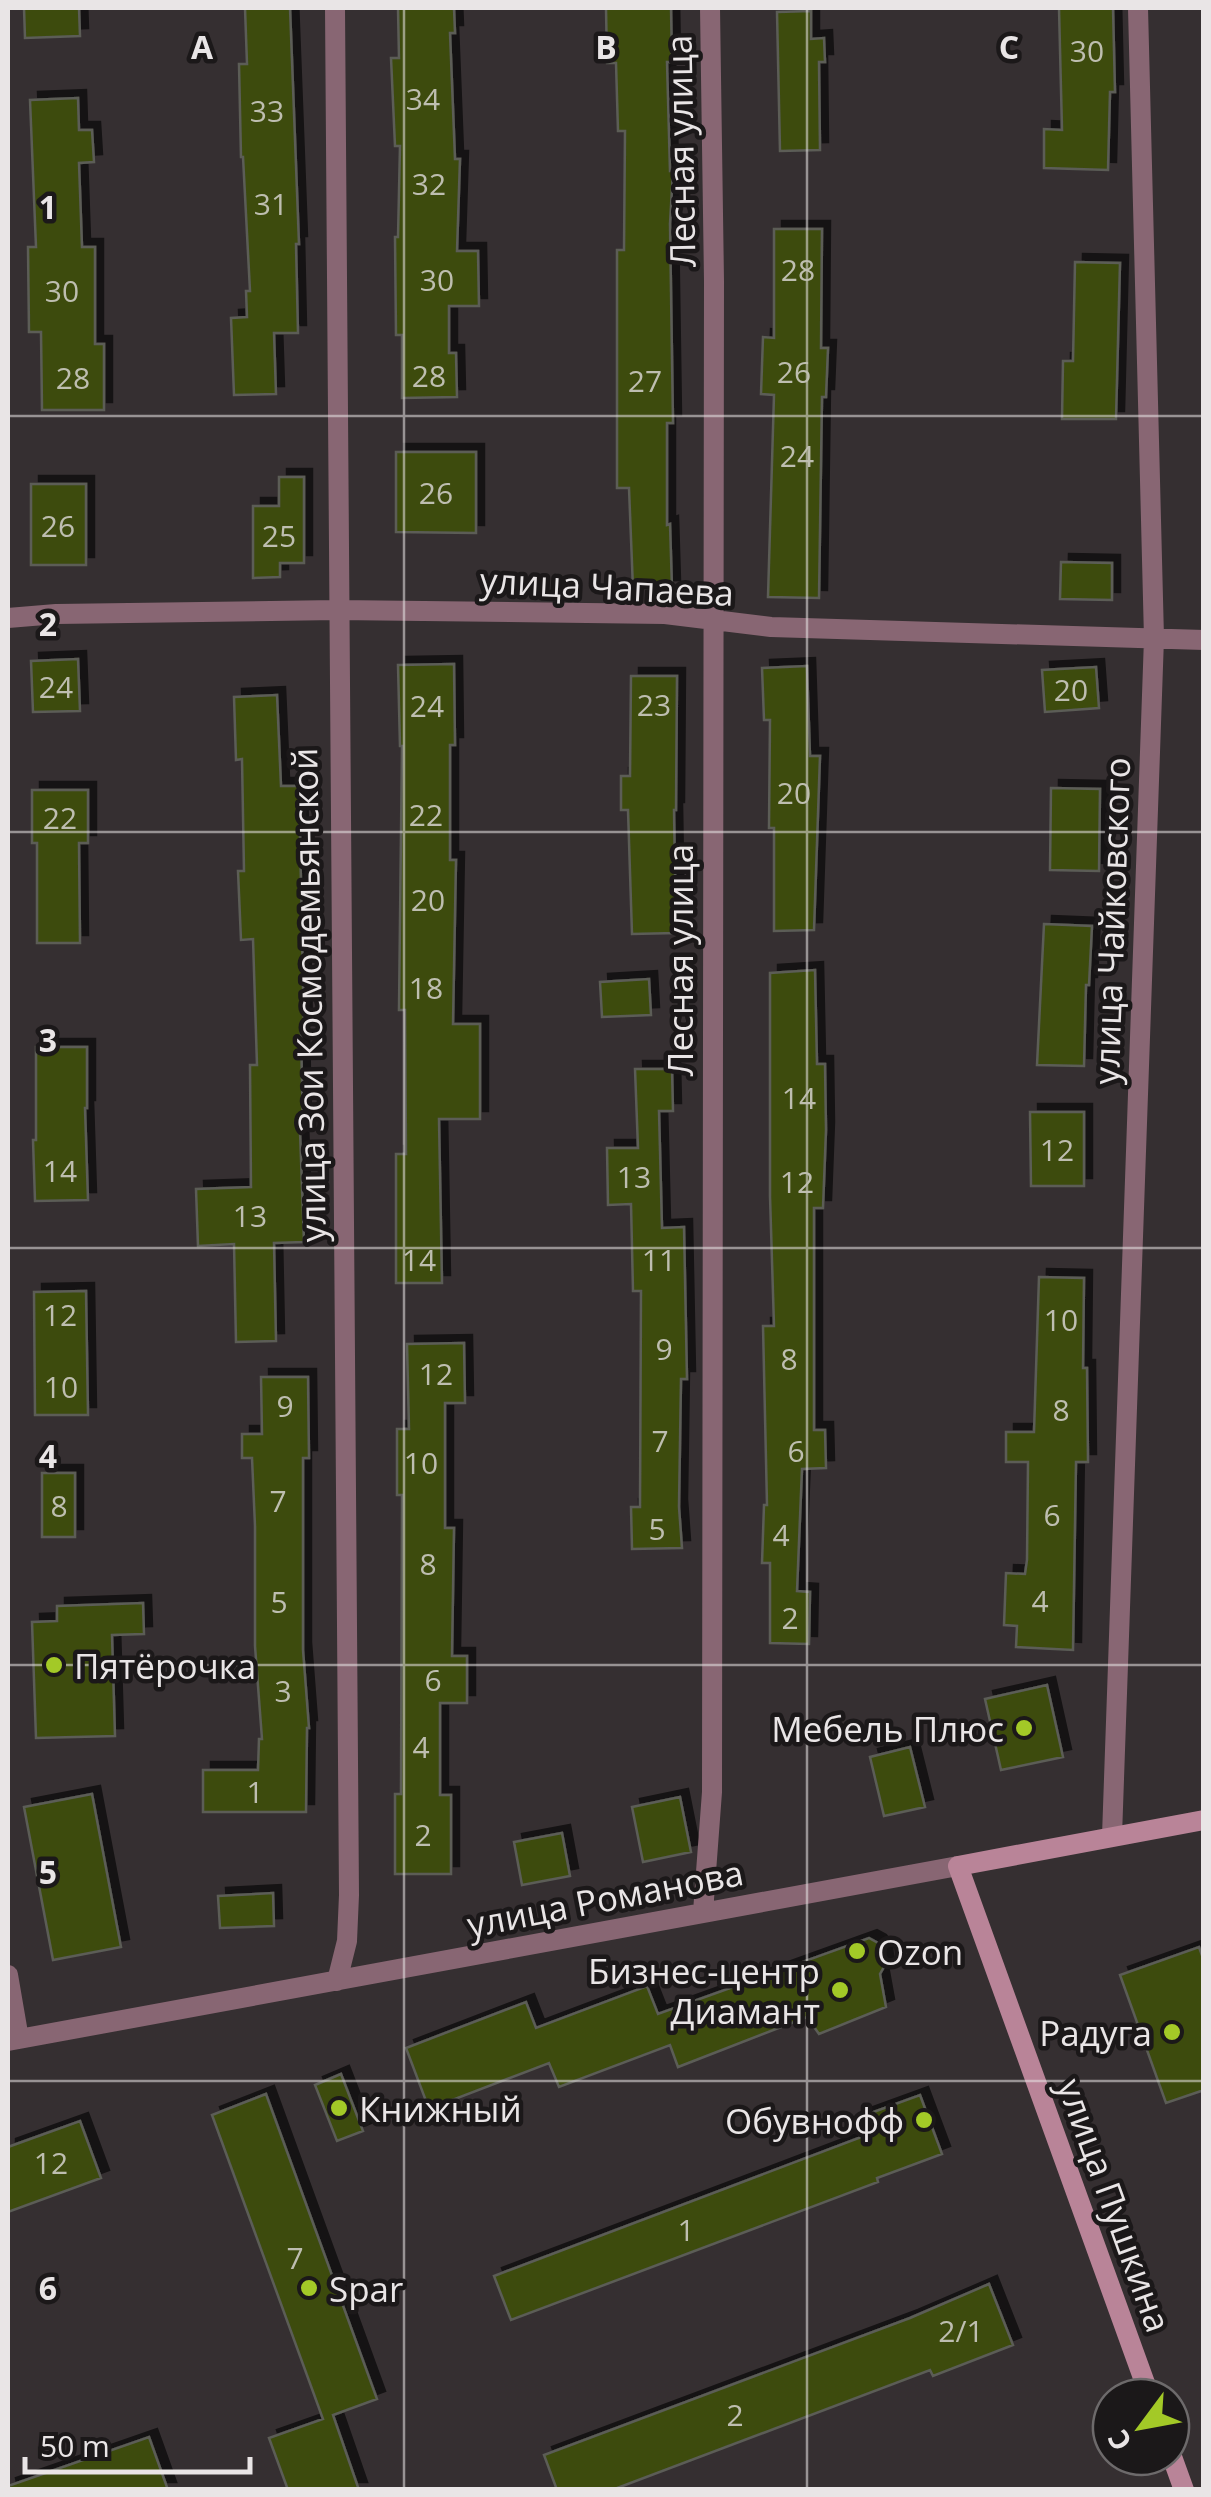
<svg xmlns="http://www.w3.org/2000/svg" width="1211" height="2497" font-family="'Open Sans',sans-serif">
  <defs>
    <filter id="shadow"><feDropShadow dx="8" dy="-8" stdDeviation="0" flood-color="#0009"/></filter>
  </defs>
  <rect width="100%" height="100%" fill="#352f31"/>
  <path fill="#3c4b10" stroke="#5b5d57" stroke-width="2.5" filter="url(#shadow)" d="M 24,8 L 79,8 L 80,36 L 25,38 Z
    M 245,8 L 290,8 L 299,244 L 296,244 L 298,333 L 274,333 L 276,394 L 234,395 L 231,318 L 247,317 L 246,291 L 250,291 L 243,157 L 241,157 L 239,64 L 247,64 Z
    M 398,8 L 454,8 L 455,33 L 450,33 L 455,159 L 460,159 L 457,251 L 478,251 L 479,306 L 449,306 L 449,353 L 456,353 L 457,397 L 402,398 L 402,335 L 396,335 L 395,237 L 398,237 L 400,146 L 395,146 L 391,58 L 399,58 Z
    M 606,8 L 671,8 L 672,62 L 667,62 L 670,171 L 673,171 L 670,224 L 673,423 L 667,423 L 667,525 L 670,524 L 672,588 L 633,589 L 629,488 L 617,488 L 617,250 L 624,250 L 625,131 L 618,131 L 616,63 L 607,63 Z
    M 1059,8 L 1113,8 L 1115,92 L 1110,92 L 1108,170 L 1044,168 L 1044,129 L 1062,130 Z
    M 811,11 L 811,39 L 824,38 L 825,62 L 819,62 L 820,150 L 780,151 L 777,12 Z
    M 78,98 L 79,130 L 92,130 L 94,162 L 79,163 L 82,247 L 95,247 L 95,344 L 104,344 L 104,410 L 42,410 L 41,332 L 29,332 L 28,247 L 36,247 L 30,100 Z
    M 774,229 L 822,229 L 821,348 L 828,348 L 826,397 L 822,397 L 819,598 L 768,597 L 774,395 L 761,394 L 763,337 L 774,338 Z
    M 1075,262 L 1120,263 L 1116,419 L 1062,419 L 1063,361 L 1073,361 Z
    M 396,452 L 476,452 L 476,533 L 396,532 Z
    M 279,477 L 304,477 L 304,563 L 280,563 L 280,577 L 253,578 L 253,506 L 279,506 Z
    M 31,484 L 86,484 L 86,565 L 31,565 Z
    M 1061,562 L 1112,563 L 1112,600 L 1060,599 Z
    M 78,659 L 80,711 L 33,712 L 31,661 Z
    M 454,664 L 455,745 L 450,745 L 450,860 L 456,860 L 453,1024 L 480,1024 L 480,1119 L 439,1119 L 442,1283 L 396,1283 L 396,1154 L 406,1154 L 405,1010 L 399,1010 L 402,746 L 400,746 L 398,665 Z
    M 807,666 L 810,756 L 820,756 L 814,930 L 774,931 L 774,828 L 769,828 L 770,720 L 764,720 L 762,668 Z
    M 1096,667 L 1099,708 L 1045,712 L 1042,670 Z
    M 631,676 L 677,676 L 676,810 L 674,810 L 676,933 L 632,934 L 628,810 L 621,810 L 621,776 L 630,776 Z
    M 277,695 L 281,786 L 299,786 L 304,1032 L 301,1032 L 303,1131 L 300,1131 L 304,1242 L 274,1243 L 276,1341 L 236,1342 L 234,1244 L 198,1246 L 196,1189 L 251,1187 L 250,1065 L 257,1065 L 253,939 L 241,940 L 238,871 L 244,871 L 242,759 L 236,760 L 234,697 Z
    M 1051,788 L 1100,789 L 1099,871 L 1050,870 Z
    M 32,790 L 88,790 L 88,843 L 79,843 L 80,943 L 37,943 L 37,843 L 32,843 Z
    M 1044,924 L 1092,926 L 1089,985 L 1086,985 L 1084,1066 L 1037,1065 Z
    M 815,970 L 817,1064 L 825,1064 L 826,1130 L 823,1208 L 814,1208 L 814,1430 L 825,1430 L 826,1468 L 802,1469 L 797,1591 L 810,1592 L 809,1644 L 770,1643 L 770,1563 L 762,1563 L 764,1505 L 767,1505 L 763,1326 L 774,1326 L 770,1196 L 770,973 Z
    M 649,979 L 651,1015 L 602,1017 L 600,982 Z
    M 36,1047 L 87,1047 L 87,1108 L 85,1108 L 88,1200 L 35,1201 L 33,1140 L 36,1140 Z
    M 635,1069 L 672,1069 L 673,1111 L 659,1111 L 662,1228 L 684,1227 L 687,1379 L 681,1379 L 679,1507 L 682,1548 L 632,1549 L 631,1507 L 640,1507 L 641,1291 L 633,1291 L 631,1204 L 608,1205 L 607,1148 L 638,1148 Z
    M 1030,1112 L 1084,1112 L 1084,1186 L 1031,1186 Z
    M 1039,1277 L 1084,1278 L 1083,1368 L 1087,1368 L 1088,1462 L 1076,1462 L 1073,1650 L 1016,1647 L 1017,1626 L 1004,1625 L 1006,1573 L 1025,1574 L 1027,1560 L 1028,1462 L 1006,1462 L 1006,1432 L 1034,1432 Z
    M 86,1291 L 88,1415 L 35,1415 L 34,1292 Z
    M 464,1343 L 465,1403 L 445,1403 L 445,1528 L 454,1528 L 452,1656 L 467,1656 L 467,1703 L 440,1703 L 440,1795 L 451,1795 L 451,1874 L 395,1874 L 395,1794 L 401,1794 L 402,1495 L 397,1495 L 397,1429 L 409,1429 L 407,1344 Z
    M 261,1377 L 308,1377 L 309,1458 L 303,1458 L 303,1650 L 309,1728 L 307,1728 L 306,1812 L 203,1812 L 203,1770 L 258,1770 L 259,1739 L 262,1739 L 255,1646 L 255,1526 L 252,1458 L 242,1458 L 242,1434 L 262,1434 Z
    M 42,1473 L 75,1473 L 75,1537 L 42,1537 Z
    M 143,1603 L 144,1634 L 112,1635 L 115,1736 L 36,1738 L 32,1622 L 57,1621 L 57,1606 Z
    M 1047,1685 L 1063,1757 L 1001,1770 L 985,1699 Z
    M 910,1747 L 925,1807 L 884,1816 L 870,1757 Z
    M 92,1794 L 121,1947 L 53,1960 L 24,1807 Z
    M 680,1797 L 691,1852 L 643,1862 L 632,1807 Z
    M 562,1833 L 570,1876 L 522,1885 L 514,1842 Z
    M 273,1893 L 274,1926 L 220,1928 L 218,1896 Z
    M 869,1938 L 878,1943 L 884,1952 L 885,1965 L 880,1974 L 886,2007 L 819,2034 L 807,2017 L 678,2067 L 670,2045 L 559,2087 L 549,2063 L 429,2109 L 406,2048 L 526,2002 L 536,2028 L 647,1986 L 658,2014 Z
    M 1199,1947 L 1204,1961 L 1204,2090 L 1166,2103 L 1120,1975 Z
    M 341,2074 L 363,2131 L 337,2141 L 315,2085 Z
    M 266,2094 L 377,2399 L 333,2415 L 359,2490 L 288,2490 L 269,2438 L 323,2419 L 212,2115 Z
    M 920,2095 L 942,2154 L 877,2178 L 878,2182 L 511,2320 L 494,2276 L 864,2136 L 857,2118 Z
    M 80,2121 L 101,2178 L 8,2212 L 8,2147 Z
    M 989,2284 L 1013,2345 L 933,2376 L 930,2370 L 612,2490 L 557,2490 L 544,2455 L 910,2318 Z
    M 149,2437 L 168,2490 L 9,2490 L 8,2486 Z"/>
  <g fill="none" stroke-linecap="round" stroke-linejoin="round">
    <path stroke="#886673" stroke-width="20" d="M 335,8 L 349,1895 L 347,1941 L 337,1981
      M 8,618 L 56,614 L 337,610 L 665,614 L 771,627 L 1204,640
      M 1112,1836 L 1154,638 L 1138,8
      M 703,1912 L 712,1792 L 714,281 L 710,8
      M 8,1975 L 19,2039
      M 8,2041 L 958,1866"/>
    <path stroke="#b98498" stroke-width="20" d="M 1150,2397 L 958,1866 L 1204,1820
      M 1171,2454 L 1184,2490"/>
  </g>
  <path fill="none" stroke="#e9e5e6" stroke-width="2.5" stroke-opacity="0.55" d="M 404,8 L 404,2490M 807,8 L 807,2490M 8,416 L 1204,416M 8,832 L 1204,832M 8,1248 L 1204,1248M 8,1665 L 1204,1665M 8,2081 L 1204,2081"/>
  <g fill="#a3c927" stroke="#1b1819" stroke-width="4">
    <circle cx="54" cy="1665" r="10"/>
    <circle cx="1024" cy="1728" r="10"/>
    <circle cx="857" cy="1951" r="10"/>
    <circle cx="840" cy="1990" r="10"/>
    <circle cx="1172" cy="2032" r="10"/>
    <circle cx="339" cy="2108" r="10"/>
    <circle cx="924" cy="2120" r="10"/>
    <circle cx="309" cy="2288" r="10"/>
  </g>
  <g text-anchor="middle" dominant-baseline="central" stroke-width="9" stroke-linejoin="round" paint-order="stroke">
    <g font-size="30" fill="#bebeb0">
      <text x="1087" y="50">30</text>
      <text x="423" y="98">34</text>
      <text x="267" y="110">33</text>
      <text x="429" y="183">32</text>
      <text x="271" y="203">31</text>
      <text x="798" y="269">28</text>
      <text x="437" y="279">30</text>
      <text x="62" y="290">30</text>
      <text x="794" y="371">26</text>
      <text x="429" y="375">28</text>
      <text x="73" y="377">28</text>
      <text x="645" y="380">27</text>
      <text x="797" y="455">24</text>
      <text x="436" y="492">26</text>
      <text x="58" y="525">26</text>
      <text x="279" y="535">25</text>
      <text x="56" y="686">24</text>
      <text x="1071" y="689">20</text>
      <text x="654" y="704">23</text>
      <text x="427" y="705">24</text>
      <text x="794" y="792">20</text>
      <text x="426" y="814">22</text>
      <text x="60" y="817">22</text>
      <text x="428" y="899">20</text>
      <text x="426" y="987">18</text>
      <text x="799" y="1097">14</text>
      <text x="1057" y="1149">12</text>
      <text x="60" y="1170">14</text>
      <text x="634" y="1176">13</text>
      <text x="797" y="1181">12</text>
      <text x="250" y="1215">13</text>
      <text x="419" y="1259">14</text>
      <text x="659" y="1259">11</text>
      <text x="60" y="1314">12</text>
      <text x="1061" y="1319">10</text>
      <text x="664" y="1348">9</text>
      <text x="789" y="1358">8</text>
      <text x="436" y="1373">12</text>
      <text x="61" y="1386">10</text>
      <text x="285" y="1405">9</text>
      <text x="1061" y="1409">8</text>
      <text x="660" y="1440">7</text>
      <text x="796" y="1450">6</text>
      <text x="421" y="1462">10</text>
      <text x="278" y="1500">7</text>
      <text x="59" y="1505">8</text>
      <text x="1052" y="1514">6</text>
      <text x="657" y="1528">5</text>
      <text x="781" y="1534">4</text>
      <text x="428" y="1563">8</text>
      <text x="1040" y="1600">4</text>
      <text x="279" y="1601">5</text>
      <text x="790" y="1617">2</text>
      <text x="433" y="1679">6</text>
      <text x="283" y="1690">3</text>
      <text x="421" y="1746">4</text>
      <text x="255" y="1791">1</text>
      <text x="423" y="1834">2</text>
      <text x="51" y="2162">12</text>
      <text x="686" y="2229">1</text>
      <text x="295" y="2257">7</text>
      <text x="961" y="2330">2/1</text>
      <text x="735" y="2414">2</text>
    </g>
    <g font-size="35" fill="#e9e5e6" stroke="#1b1819">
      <text transform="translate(680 151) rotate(-91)">Лесная улица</text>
      <text transform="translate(607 586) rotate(3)">улица Чапаева</text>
      <text transform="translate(1111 921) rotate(-88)">улица Чайковского</text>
      <text transform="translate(679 960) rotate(-90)">Лесная улица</text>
      <text transform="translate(308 995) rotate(-91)">улица Зои Космодемьянской</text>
      <text transform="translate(605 1898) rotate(-11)">улица Романова</text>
      <text transform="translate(1115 2205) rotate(70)">улица Пушкина</text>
    </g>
    <g font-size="35" fill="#e9e5e6" stroke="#1b1819" text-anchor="start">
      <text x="74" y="1665">Пятёрочка</text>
      <text x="1004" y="1728" text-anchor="end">Мебель Плюс</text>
      <text x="877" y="1951">Ozon</text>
      <text x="820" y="1970" text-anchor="end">Бизнес-центр<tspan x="820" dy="40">Диамант</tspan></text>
      <text x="1152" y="2032" text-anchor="end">Радуга</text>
      <text x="359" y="2108">Книжный</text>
      <text x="904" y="2120" text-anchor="end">Обувнофф</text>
      <text x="329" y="2288">Spar</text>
    </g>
  </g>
  <g font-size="32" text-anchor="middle" font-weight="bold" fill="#e9e5e6" stroke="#1b1819" stroke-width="9" stroke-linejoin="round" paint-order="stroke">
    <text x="202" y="59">A</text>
    <text x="606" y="59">B</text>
    <text x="1009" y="59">C</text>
    <text x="48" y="219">1</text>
    <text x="48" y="636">2</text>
    <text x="48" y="1052">3</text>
    <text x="48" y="1468">4</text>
    <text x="48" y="1884">5</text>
    <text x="48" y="2300">6</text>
  </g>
  <rect width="1211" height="2497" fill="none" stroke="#e9e5e6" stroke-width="20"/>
  <g transform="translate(1141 2427) rotate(238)"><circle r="48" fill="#1b1819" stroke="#6d6a6b" stroke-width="2.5"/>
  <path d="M0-8L18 38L0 25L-18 38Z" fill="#a3c927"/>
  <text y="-15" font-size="28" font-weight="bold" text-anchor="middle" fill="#e9e5e6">С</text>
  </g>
  <path d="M25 2457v15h225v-15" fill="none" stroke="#e9e5e6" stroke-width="5"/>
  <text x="40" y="2457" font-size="30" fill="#e9e5e6" stroke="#1b1819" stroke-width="8" paint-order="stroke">50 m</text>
</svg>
